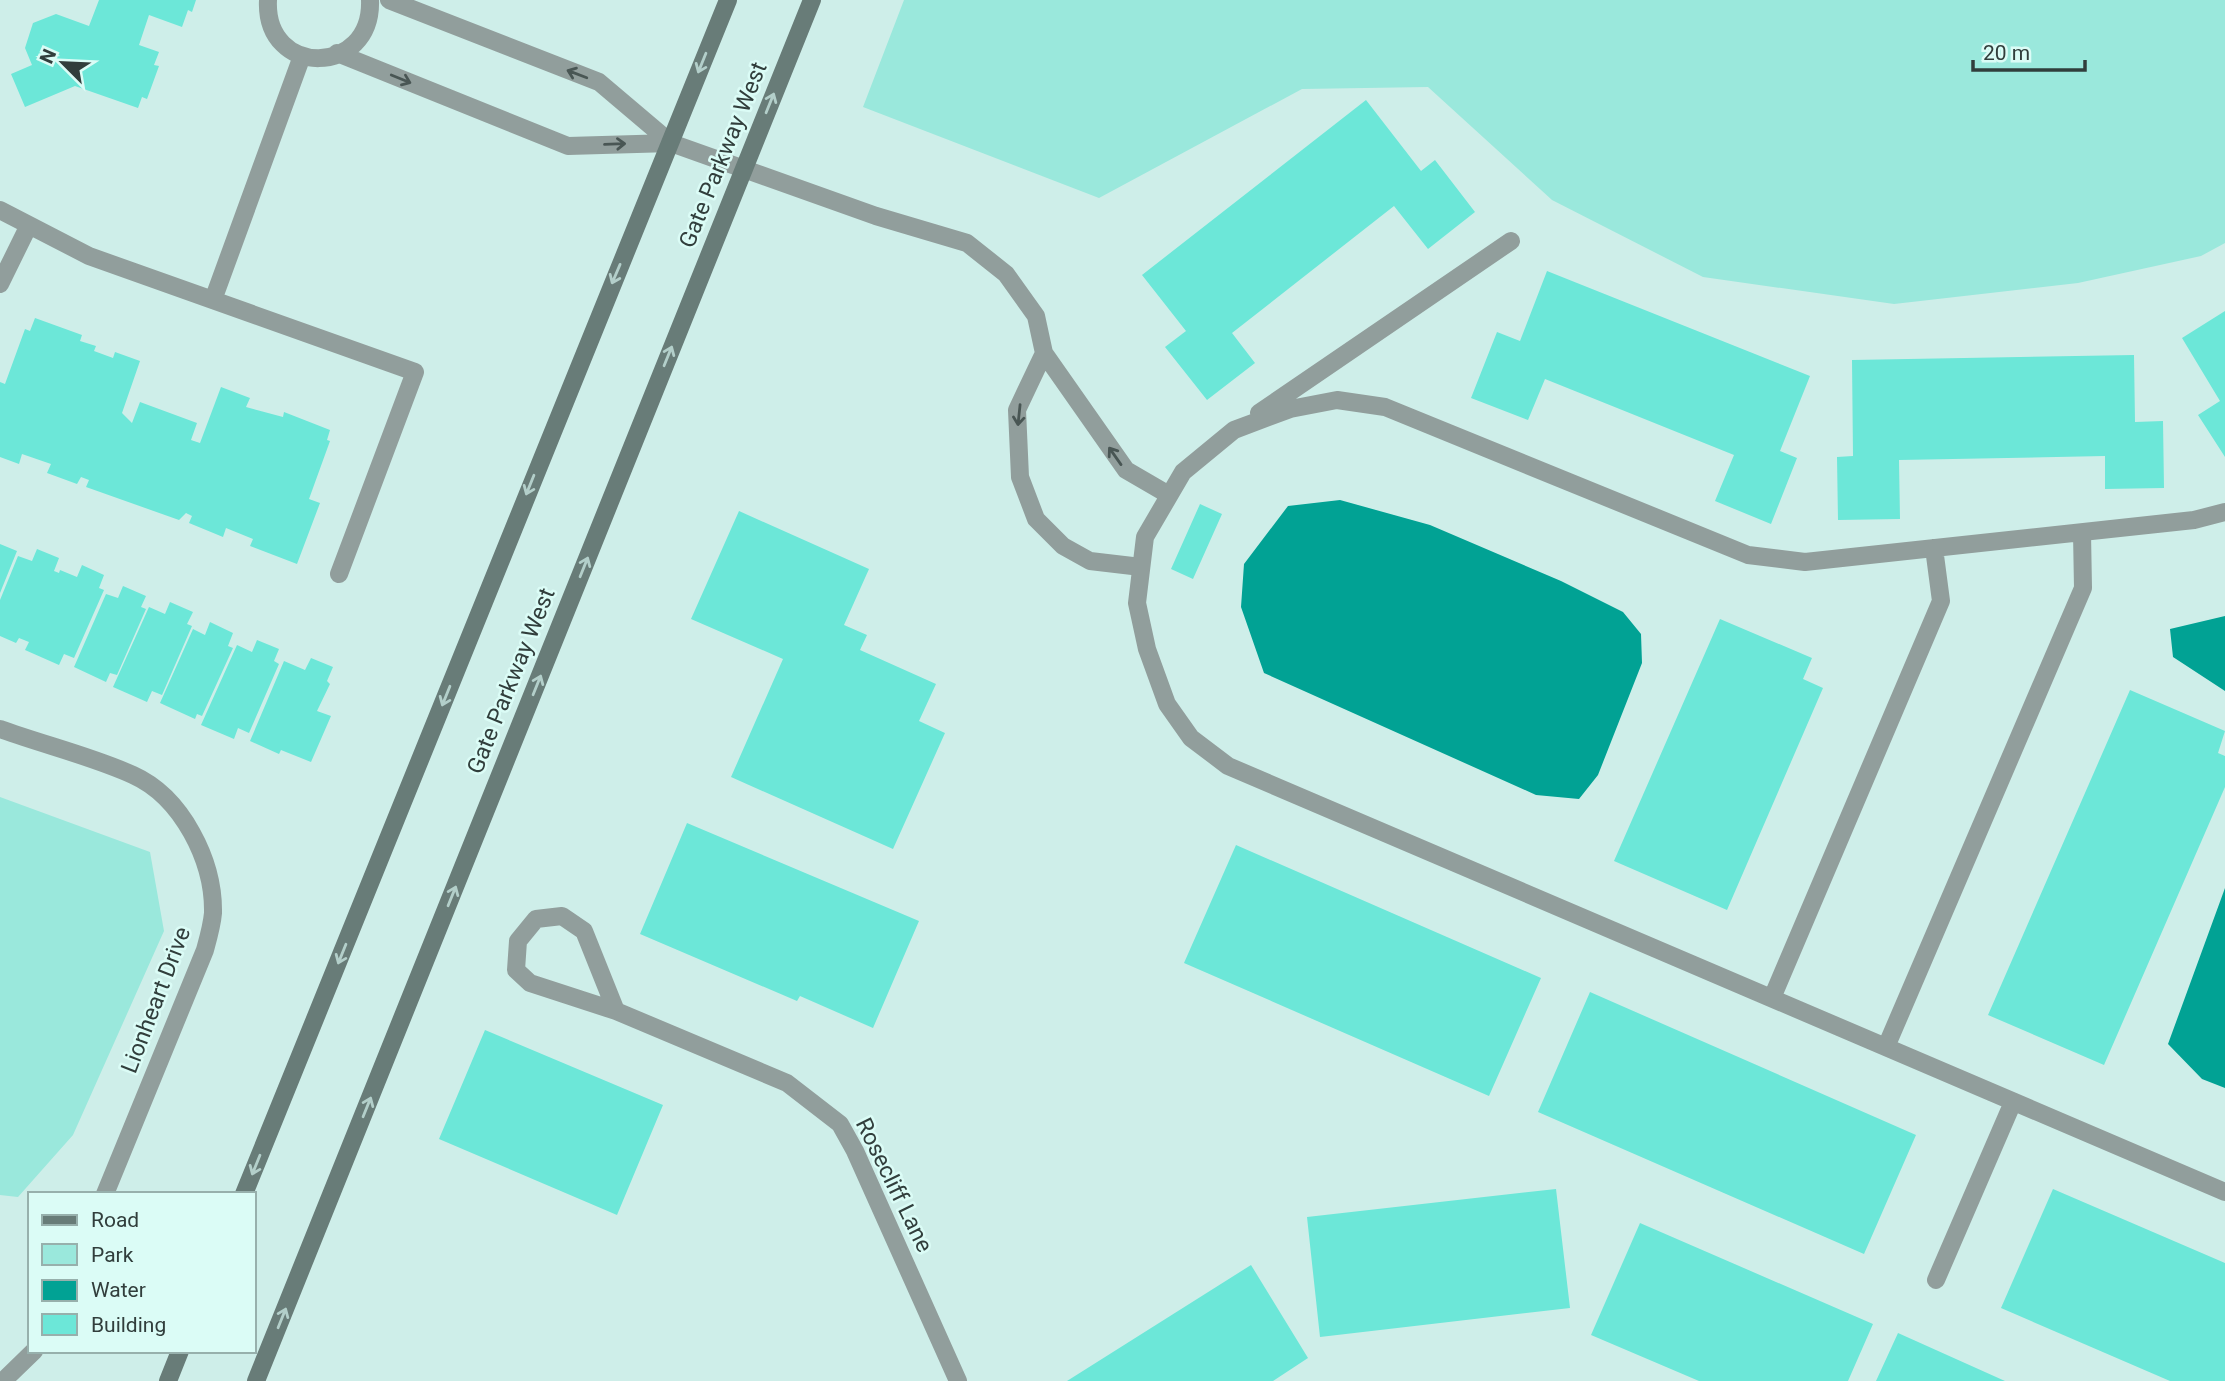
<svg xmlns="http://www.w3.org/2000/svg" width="2225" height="1381" font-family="Roboto,sans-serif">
  <rect width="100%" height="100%" fill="#ceeee9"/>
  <path fill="#9ae8dc" d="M 904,0 L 2225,0 L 2225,243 L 2201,256 L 2078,283 L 1894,304 L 1703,277 L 1552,200 L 1428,87 L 1302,89 L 1099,198 L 863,107 Z
    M 0,797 L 150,852 L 164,931 L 73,1135 L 18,1197 L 0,1195 Z"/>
  <path fill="#01a294" d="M 1340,500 L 1430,525 L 1561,581 L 1623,612 L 1641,634 L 1642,663 L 1598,775 L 1579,799 L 1536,795 L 1264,673 L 1241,607 L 1244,564 L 1288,506 Z
    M 2225,616 L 2225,691 L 2173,657 L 2170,629 Z
    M 2225,888 L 2225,1088 L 2202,1079 L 2168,1044 Z"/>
  <path fill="#6ce7d8" d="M 99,0 L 196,0 L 192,12 L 188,10 L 182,27 L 149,15 L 139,45 L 159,52 L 154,65 L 159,66 L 147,99 L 142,97 L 138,108 L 75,86 L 25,107 L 11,74 L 32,65 L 25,48 L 33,23 L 56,14 L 89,26 Z
    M 1366,100 L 1421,171 L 1435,160 L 1475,212 L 1428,249 L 1394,206 L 1232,333 L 1255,363 L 1207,400 L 1165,347 L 1186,331 L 1142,275 Z
    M 1547,271 L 1810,376 L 1780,451 L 1797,458 L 1771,524 L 1715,501 L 1734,455 L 1545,379 L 1528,420 L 1471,398 L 1497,332 L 1520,341 Z
    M 2225,311 L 2225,457 L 2198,415 L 2220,401 L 2182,338 Z
    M 35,318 L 82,335 L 80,341 L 96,346 L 94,351 L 113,358 L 115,352 L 140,361 L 122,413 L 132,423 L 140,402 L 197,423 L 191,440 L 200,443 L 221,387 L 250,398 L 246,407 L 283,417 L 284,412 L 330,430 L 327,440 L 330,441 L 309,499 L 320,503 L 297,564 L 250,546 L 253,539 L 226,528 L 223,537 L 189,523 L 192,516 L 186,513 L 179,520 L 86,487 L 89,480 L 81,477 L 77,484 L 47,473 L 51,464 L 22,454 L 19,464 L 0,457 L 0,382 L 5,384 L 25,329 L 30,331 Z
    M 2134,355 L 2135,422 L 2163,421 L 2164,488 L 2105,489 L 2105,456 L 1899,460 L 1900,519 L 1838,520 L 1837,457 L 1853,456 L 1852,360 Z
    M 1200,504 L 1222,514 L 1193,579 L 1171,569 Z
    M 739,511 L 869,569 L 844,625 L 867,635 L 860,650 L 936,684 L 919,721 L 945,733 L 893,849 L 731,777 L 783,659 L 691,619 Z
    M 0,544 L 17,551 L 0,593 Z
    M 37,549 L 59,558 L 54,571 L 59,573 L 60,570 L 77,577 L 82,565 L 104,575 L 99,588 L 104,590 L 74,658 L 64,654 L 59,665 L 25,650 L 29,642 L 19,638 L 16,643 L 0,636 L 0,600 L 18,556 L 32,561 Z
    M 123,586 L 146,596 L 141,607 L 146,609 L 117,675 L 110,673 L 106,682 L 74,667 L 106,594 L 118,598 Z
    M 170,602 L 193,612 L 187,624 L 192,626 L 162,695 L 152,691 L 147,702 L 113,687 L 149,607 L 165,614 Z
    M 1720,619 L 1812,658 L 1803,679 L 1823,688 L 1727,910 L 1614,861 Z
    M 210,622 L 233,633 L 228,646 L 233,648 L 202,716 L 197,714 L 195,719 L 160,703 L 193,629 L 205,635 Z
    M 257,640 L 279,649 L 274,661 L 279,664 L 249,733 L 238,728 L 234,739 L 201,725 L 237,645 L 252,652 Z
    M 311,658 L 333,667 L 327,681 L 330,684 L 317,711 L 331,716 L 311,762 L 281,750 L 279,754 L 250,741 L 284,661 L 305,670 Z
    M 2130,690 L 2225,731 L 2218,753 L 2225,756 L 2225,787 L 2104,1065 L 1988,1015 Z
    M 687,823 L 919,921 L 873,1028 L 800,996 L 797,1001 L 640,934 Z
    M 1236,845 L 1541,978 L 1489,1096 L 1184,963 Z
    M 1590,992 L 1916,1135 L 1864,1254 L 1538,1112 Z
    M 485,1030 L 663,1105 L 617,1215 L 439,1139 Z
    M 1556,1189 L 1570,1308 L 1320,1337 L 1307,1217 Z
    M 2053,1189 L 2225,1263 L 2225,1381 L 2170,1381 L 2001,1308 Z
    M 1640,1223 L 1873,1324 L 1848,1381 L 1699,1381 L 1591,1335 Z
    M 1251,1265 L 1308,1358 L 1273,1381 L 1067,1381 Z
    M 1898,1333 L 2005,1381 L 1876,1381 Z"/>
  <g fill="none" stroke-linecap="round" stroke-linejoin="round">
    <path stroke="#919e9c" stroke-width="18" d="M 268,0 C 264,78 373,77 370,0
      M 389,0 L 599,82 L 671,143
      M 337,53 L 568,146 L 671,143 L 876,216 L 967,243 L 1006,274 L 1036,316 L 1044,353 L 1126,470 L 1169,495
      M 0,210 L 89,256 L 415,372 L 339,574
      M 0,284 L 29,225
      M 213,300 L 302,56
      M 1044,353 L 1017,410 L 1020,477 L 1036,519 L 1063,546 L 1090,561 L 1141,567
      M 1259,413 L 1511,241
      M 2225,512 L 2194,520 L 1805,562 L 1748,555 L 1385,407 L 1337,400 L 1290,409 L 1234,430 L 1183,472 L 1145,537 L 1137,603 L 1147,649 L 1167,704 L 1191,738 L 1228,766 L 2225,1192
      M 1772,998 L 1941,601 L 1934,548
      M 1886,1047 L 2083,588 L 2082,533
      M 1936,1280 L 2013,1102"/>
    <path stroke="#919e9c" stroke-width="18" d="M 0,729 C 44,745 91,756 133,775 C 182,797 214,861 213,913 C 212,925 208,939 205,950 L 105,1194
      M 616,1011 L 584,931 L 562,916 L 536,919 L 518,941 L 516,970 L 530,983 L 616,1011 L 787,1083 L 840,1124 L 855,1151 L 958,1381
      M 3,1381 L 34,1351"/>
    <path stroke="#687c78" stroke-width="18" d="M 244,1194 L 728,0
      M 168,1381 L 180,1351
      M 256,1381 L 812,0"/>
  </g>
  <defs><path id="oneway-shaft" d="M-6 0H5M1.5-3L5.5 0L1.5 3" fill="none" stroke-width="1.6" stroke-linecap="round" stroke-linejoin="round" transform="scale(1.75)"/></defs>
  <g stroke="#b3cfca">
    <use href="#oneway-shaft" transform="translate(702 63) rotate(112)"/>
    <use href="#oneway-shaft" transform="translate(770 103) rotate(-68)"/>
    <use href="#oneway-shaft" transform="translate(616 274) rotate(113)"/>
    <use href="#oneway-shaft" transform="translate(668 356) rotate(-68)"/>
    <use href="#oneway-shaft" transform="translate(530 485) rotate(112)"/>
    <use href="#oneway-shaft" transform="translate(584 567) rotate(-68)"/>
    <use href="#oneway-shaft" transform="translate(537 685) rotate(-68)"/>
    <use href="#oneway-shaft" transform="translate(446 696) rotate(112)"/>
    <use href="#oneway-shaft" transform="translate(452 896) rotate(-68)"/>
    <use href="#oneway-shaft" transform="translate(342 954) rotate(112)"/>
    <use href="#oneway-shaft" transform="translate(367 1107) rotate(-68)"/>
    <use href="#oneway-shaft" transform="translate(256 1165) rotate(112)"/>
    <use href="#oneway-shaft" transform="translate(282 1318) rotate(-68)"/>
  </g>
  <g stroke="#495654">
    <use href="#oneway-shaft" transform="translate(577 74) rotate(-159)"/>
    <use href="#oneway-shaft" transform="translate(401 79) rotate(22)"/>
    <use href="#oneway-shaft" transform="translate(615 144) rotate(-2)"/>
    <use href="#oneway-shaft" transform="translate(1019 415) rotate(96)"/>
    <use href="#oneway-shaft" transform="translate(1115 456) rotate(-125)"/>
  </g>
  <g text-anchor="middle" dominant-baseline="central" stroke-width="5" stroke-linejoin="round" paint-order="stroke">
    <g font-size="23" fill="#313e3c" stroke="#dbfcf6">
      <text transform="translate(723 155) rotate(-68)">Gate Parkway West</text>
      <text transform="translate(511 681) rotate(-68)">Gate Parkway West</text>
      <text transform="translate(156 1000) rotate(-69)">Lionheart Drive</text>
      <text transform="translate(894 1185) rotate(64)">Rosecliff Lane</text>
    </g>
  </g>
  <rect x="28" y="1192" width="228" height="161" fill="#dbfcf6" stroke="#97b0ac" stroke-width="2"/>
  <rect x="42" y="1215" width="35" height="10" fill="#687c78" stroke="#97b0ac" stroke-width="2"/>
  <text x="91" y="1227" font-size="21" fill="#313e3c">Road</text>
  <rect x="42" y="1244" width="35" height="21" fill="#9ae8dc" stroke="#97b0ac" stroke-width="2"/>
  <text x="91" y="1262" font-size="21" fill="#313e3c">Park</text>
  <rect x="42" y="1280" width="35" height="21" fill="#01a294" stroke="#97b0ac" stroke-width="2"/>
  <text x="91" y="1297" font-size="21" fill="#313e3c">Water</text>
  <rect x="42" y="1314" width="35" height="21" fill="#6ce7d8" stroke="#97b0ac" stroke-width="2"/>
  <text x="91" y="1332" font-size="21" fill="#313e3c">Building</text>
  <g transform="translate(63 63) rotate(294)" stroke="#dbfcf6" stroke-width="5" paint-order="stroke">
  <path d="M0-5L12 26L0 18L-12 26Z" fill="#313e3c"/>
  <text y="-10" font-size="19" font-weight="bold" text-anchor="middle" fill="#313e3c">N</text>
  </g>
  <path d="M1973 60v10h112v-10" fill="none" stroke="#313e3c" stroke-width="3.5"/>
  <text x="1983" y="60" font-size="21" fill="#313e3c" stroke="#dbfcf6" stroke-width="5" paint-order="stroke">20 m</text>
</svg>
